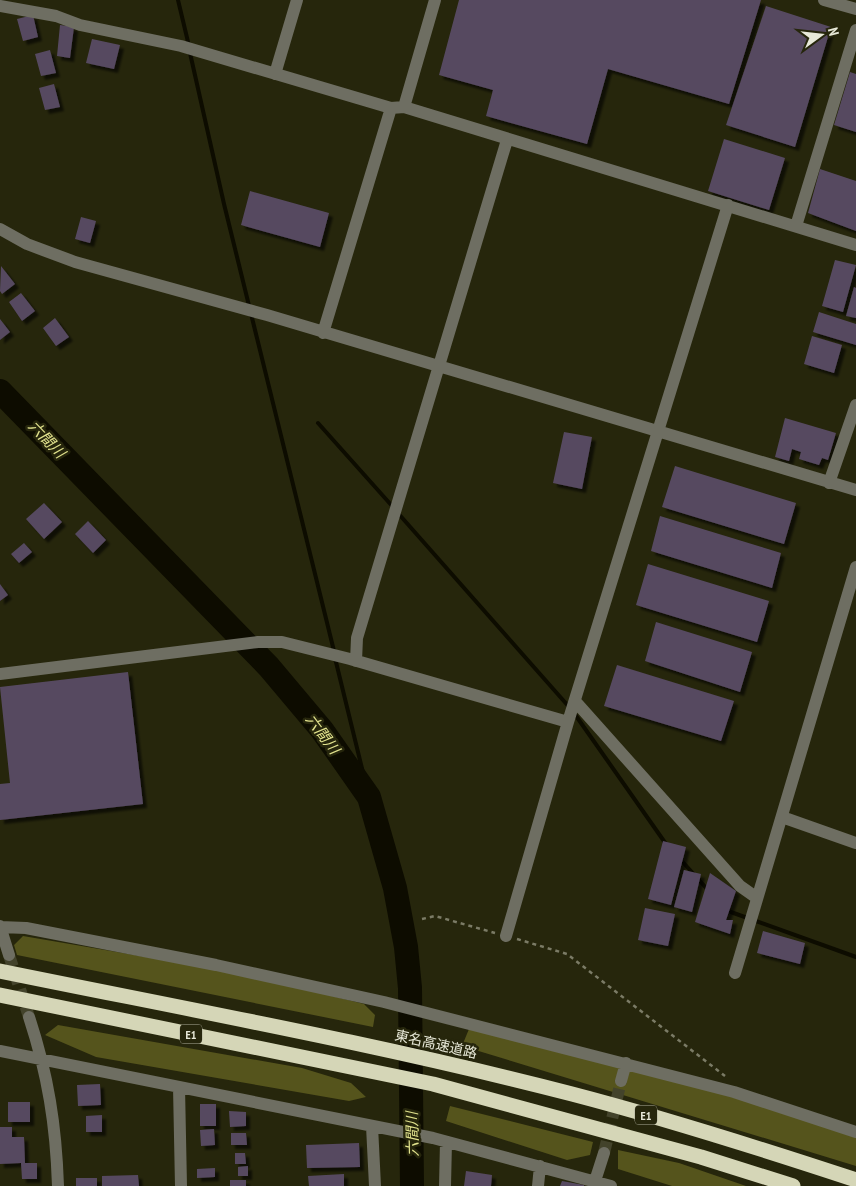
<svg xmlns="http://www.w3.org/2000/svg" width="856" height="1186" font-family="'PT Sans Narrow','Noto Sans JP',sans-serif">
  <defs>
    <filter id="shadow"><feDropShadow dx="4" dy="4" stdDeviation="1" flood-color="#0009"/></filter>
  </defs>
  <rect width="100%" height="100%" fill="#26260c"/>
  <path fill="#55541c" d="M 23,936 L 240,973 L 364,1004 L 375,1015 L 373,1027 L 17,955 L 14,945 Z
    M 58,1025 L 302,1068 L 351,1083 L 366,1097 L 349,1101 L 96,1057 L 45,1035 Z
    M 469,1029 L 751,1101 L 856,1137 L 856,1166 L 462,1046 Z
    M 450,1106 L 593,1142 L 590,1155 L 567,1160 L 446,1121 Z
    M 618,1150 L 679,1163 L 746,1186 L 672,1186 L 618,1169 Z"/>
  <g fill="none" stroke-linecap="round" stroke-linejoin="round">
    <path stroke="#0d0c00" stroke-width="4" d="M 178,0 L 189,46
      M 190,53 L 224,204 L 334,651
      M 318,423 L 393,507
      M 397,512 L 570,708
      M 335,658 L 369,797
      M 574,713 L 666,844
      M 680,859 L 708,890
      M 725,908 L 728,911 L 856,957"/>
    <path stroke="#0d0c00" stroke-width="24" d="M 0,391 L 269,667 L 322,730 L 369,797 L 395,888 L 406,947 L 410,988 L 412,1186"/>
  </g>
  <path fill="#564961" filter="url(#shadow)" d="M 459,0 L 761,0 L 729,104 L 608,69 L 587,144 L 486,116 L 493,90 L 439,75 Z
    M 766,6 L 831,27 L 795,147 L 726,125 Z
    M 33,15 L 38,37 L 23,41 L 17,19 Z
    M 60,25 L 74,27 L 70,58 L 57,56 Z
    M 92,39 L 120,45 L 114,69 L 86,63 Z
    M 50,50 L 56,73 L 41,76 L 35,54 Z
    M 850,72 L 856,74 L 856,132 L 834,125 Z
    M 54,84 L 60,107 L 45,110 L 39,88 Z
    M 724,139 L 785,158 L 769,210 L 708,191 Z
    M 820,169 L 856,181 L 856,231 L 808,213 Z
    M 250,191 L 329,213 L 320,247 L 241,225 Z
    M 81,217 L 96,221 L 90,243 L 75,239 Z
    M 835,260 L 856,265 L 843,312 L 822,306 Z
    M 1,266 L 15,284 L 2,294 L 0,291 Z
    M 854,287 L 856,288 L 856,318 L 846,316 Z
    M 21,293 L 35,311 L 22,321 L 9,302 Z
    M 819,312 L 856,324 L 856,345 L 813,332 Z
    M 55,318 L 69,337 L 56,346 L 43,328 Z
    M 0,319 L 10,332 L 0,340 Z
    M 812,336 L 842,345 L 834,373 L 804,364 Z
    M 785,418 L 836,433 L 828,460 L 822,458 L 819,465 L 799,459 L 801,452 L 792,449 L 789,461 L 775,457 Z
    M 564,432 L 592,437 L 582,489 L 553,483 Z
    M 675,466 L 796,503 L 784,544 L 662,507 Z
    M 44,503 L 62,522 L 44,539 L 26,519 Z
    M 660,516 L 781,553 L 772,588 L 651,551 Z
    M 88,521 L 106,540 L 93,553 L 75,534 Z
    M 24,543 L 32,552 L 19,563 L 11,554 Z
    M 648,564 L 769,601 L 757,642 L 636,605 Z
    M 0,584 L 8,595 L 0,601 Z
    M 656,622 L 752,652 L 740,692 L 645,661 Z
    M 617,665 L 734,701 L 721,741 L 604,706 Z
    M 128,672 L 143,804 L 0,820 L 0,784 L 10,783 L 0,687 Z
    M 663,841 L 686,847 L 671,905 L 648,899 Z
    M 684,870 L 701,874 L 692,912 L 674,907 Z
    M 710,873 L 736,891 L 726,920 L 733,920 L 730,934 L 695,922 Z
    M 645,908 L 675,914 L 668,946 L 638,940 Z
    M 763,931 L 805,943 L 800,964 L 757,953 Z
    M 100,1084 L 101,1105 L 78,1106 L 77,1085 Z
    M 8,1102 L 30,1102 L 30,1122 L 8,1122 Z
    M 200,1104 L 216,1104 L 216,1126 L 200,1126 Z
    M 229,1111 L 246,1112 L 246,1126 L 230,1127 Z
    M 102,1115 L 102,1132 L 86,1132 L 86,1116 Z
    M 0,1127 L 12,1127 L 12,1137 L 24,1137 L 25,1163 L 37,1163 L 37,1179 L 22,1179 L 21,1163 L 0,1164 Z
    M 214,1129 L 215,1145 L 201,1146 L 200,1130 Z
    M 231,1133 L 246,1133 L 247,1145 L 231,1145 Z
    M 359,1143 L 360,1167 L 307,1168 L 306,1145 Z
    M 235,1153 L 245,1153 L 246,1164 L 235,1164 Z
    M 248,1166 L 248,1176 L 238,1176 L 238,1167 Z
    M 215,1168 L 215,1177 L 197,1178 L 197,1169 Z
    M 466,1171 L 492,1175 L 491,1186 L 464,1186 Z
    M 344,1174 L 344,1186 L 309,1186 L 308,1176 Z
    M 138,1175 L 139,1186 L 102,1186 L 102,1176 Z
    M 76,1178 L 97,1178 L 97,1186 L 76,1186 Z
    M 230,1180 L 246,1180 L 246,1186 L 230,1186 Z
    M 562,1181 L 584,1185 L 584,1186 L 560,1186 Z"/>
  <g fill="none" stroke-linecap="round" stroke-linejoin="round">
    <path stroke="#43432b" stroke-width="12" stroke-dasharray="12 6" stroke-linecap="butt" d="M 9,955 L 29,1017
      M 604,1153 L 621,1081"/>
    <path stroke="#7b7b66" stroke-width="2.5" stroke-dasharray="4 4" stroke-linecap="butt" d="M 422,919 L 435,916 L 495,933
      M 517,939 L 567,954 L 725,1076"/>
    <path stroke="#6e6e62" stroke-width="12" d="M 824,0 L 856,9
      M 0,6 L 56,16 L 80,25 L 181,46 L 391,108 L 404,107 L 856,245
      M 275,74 L 297,0
      M 404,107 L 435,0
      M 796,226 L 856,30
      M 0,229 L 27,244 L 75,262 L 267,315 L 856,490
      M 323,333 L 391,108
      M 829,483 L 856,405
      M 356,661 L 357,638 L 507,140
      M 0,674 L 258,642 L 282,642 L 350,659 L 568,722
      M 575,701 L 740,886 L 757,898
      M 782,817 L 856,843
      M 0,926 L 9,955
      M 0,927 L 26,928 L 216,965 L 384,1002 L 734,1092 L 856,1132
      M 506,936 L 568,722 L 728,205
      M 735,973 L 856,567
      M 29,1017 C 48,1075 56,1125 58,1186
      M 0,1051 L 433,1138 L 611,1186
      M 621,1081 L 626,1063
      M 179,1087 L 181,1186
      M 372,1126 L 375,1186
      M 595,1181 L 604,1153
      M 445,1186 L 446,1142
      M 538,1186 L 540,1166"/>
    <path stroke="#d5d6b7" stroke-width="15" d="M 0,971 C 191,1010 383,1045 572,1094 C 668,1119 762,1149 856,1180
      M 0,995 L 433,1084 L 701,1157 L 793,1186"/>
  </g>
  <g text-anchor="middle" dominant-baseline="central" stroke-width="5" stroke-linejoin="round" paint-order="stroke">
    <g fill="#26260c" stroke="#aeae9c" stroke-width="1">
      <rect x="180" y="1024.5" width="22" height="19" rx="4"/>
      <rect x="635" y="1105.5" width="22" height="19" rx="4"/>
    </g>
    <g font-size="12" font-weight="bold" fill="#e8e9d9">
      <text x="191" y="1034">E1</text>
      <text x="646" y="1115">E1</text>
    </g>
    <g font-size="14" fill="#e8e9d9" stroke="#26260c">
      <text transform="translate(436 1044) rotate(13)">東名高速道路</text>
    </g>
    <g font-size="15" font-style="italic" fill="#e2e38e" stroke="#26260c">
      <text transform="translate(47 439) rotate(46)">六間川</text>
      <text transform="translate(323 734) rotate(53)">六間川</text>
      <text transform="translate(412 1134) rotate(-91)">六間川</text>
    </g>
  </g>
  <g transform="translate(821 35) rotate(75)" stroke="#26260c" stroke-width="4" paint-order="stroke">
  <path d="M0-4L9 19L0 12L-9 19Z" fill="#e8e9d9"/>
  <text y="-8" font-size="14" font-weight="bold" text-anchor="middle" fill="#e8e9d9">N</text>
  </g>
</svg>
